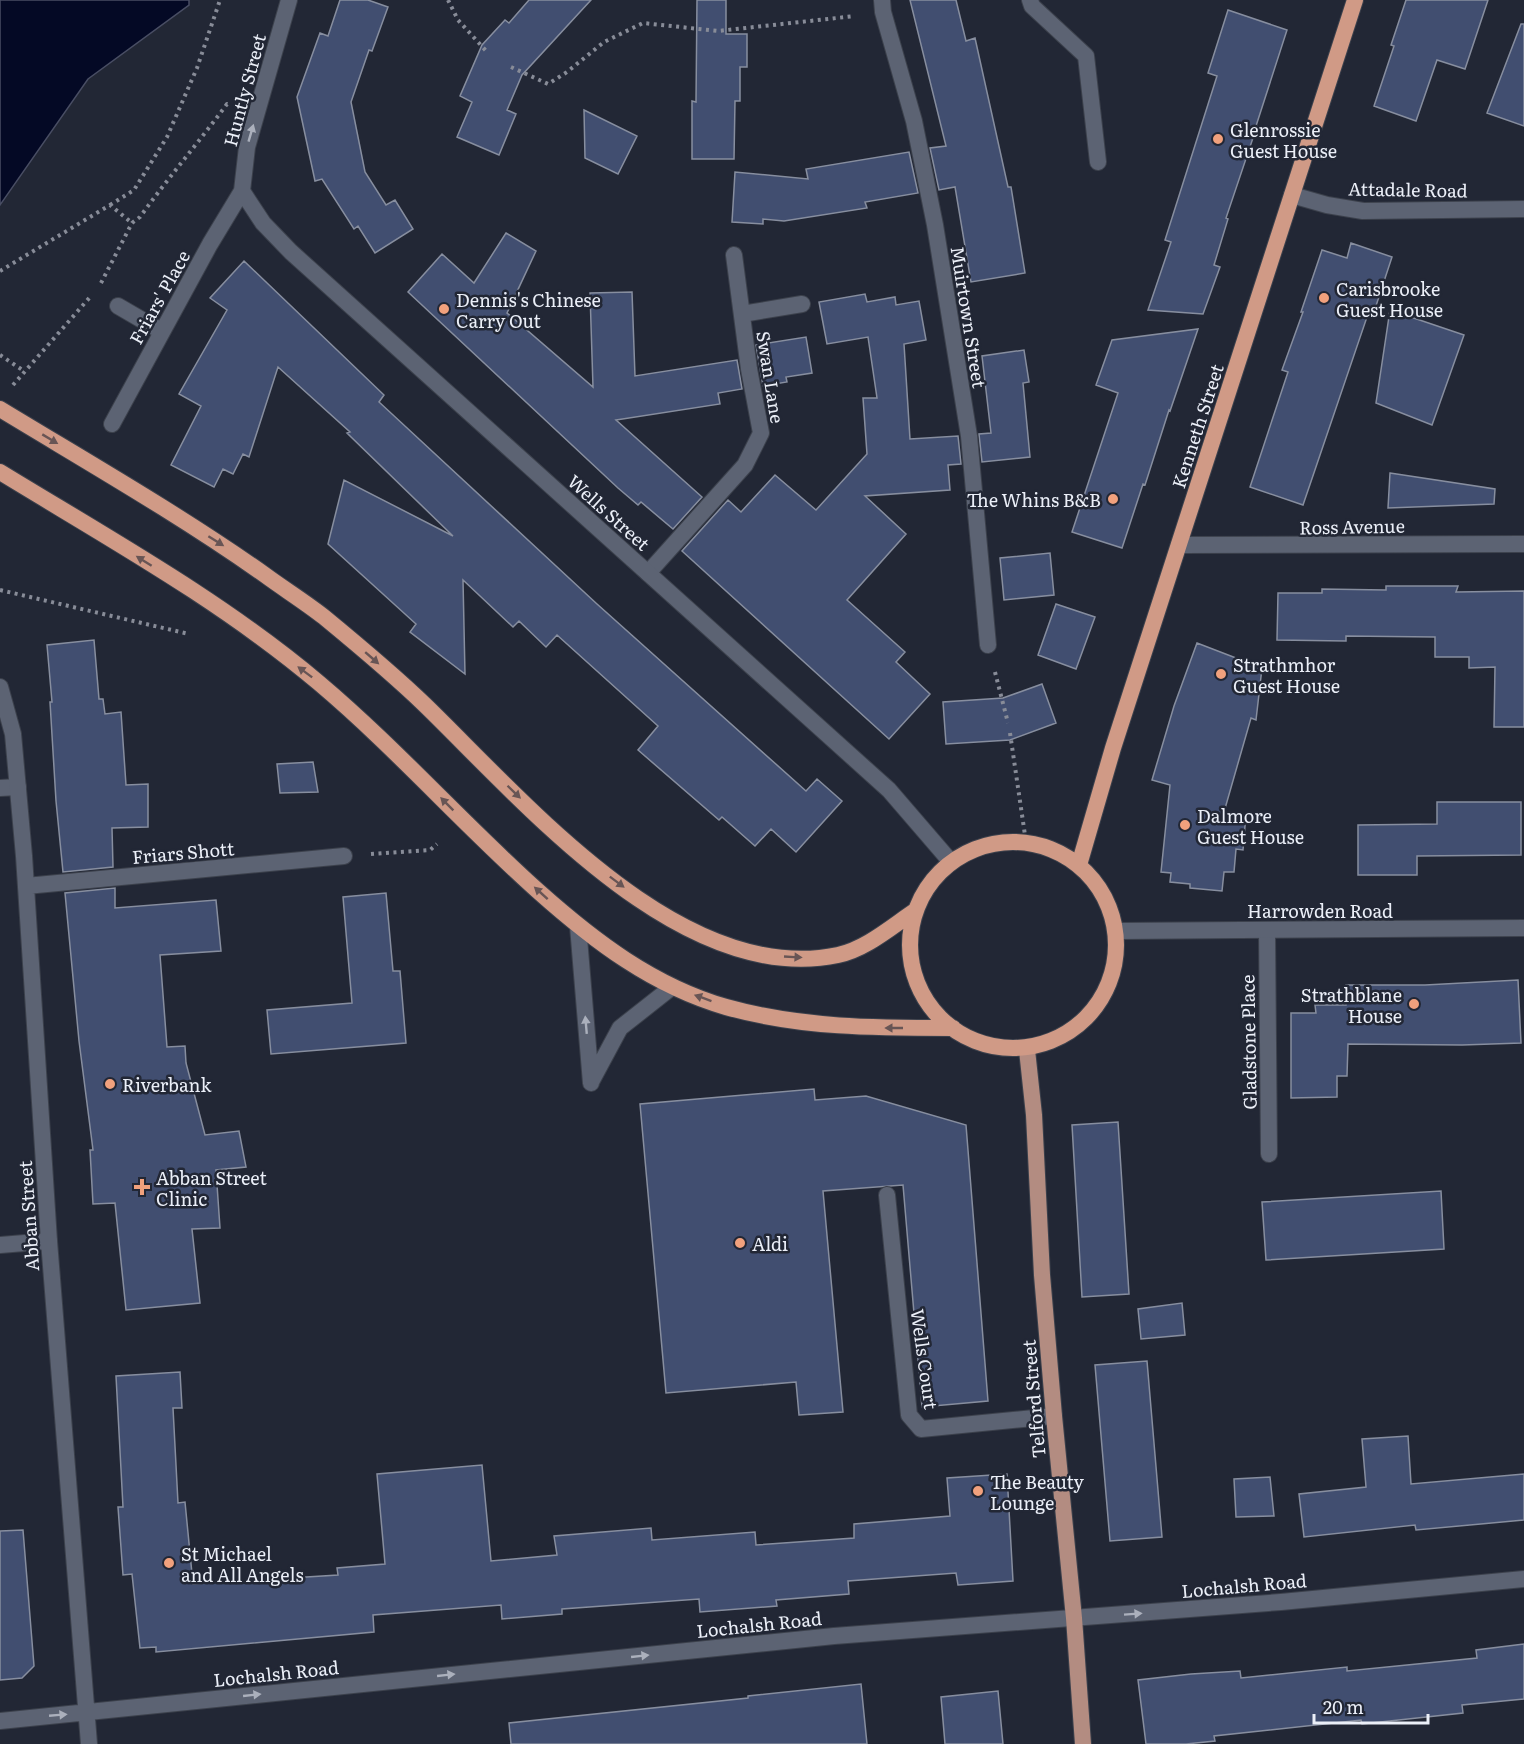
<svg xmlns="http://www.w3.org/2000/svg" width="1524" height="1744" font-family="Literata,serif">
  <rect width="100%" height="100%" fill="#222735"/>
  <path fill="#040925" stroke="#494e64" stroke-width="1.5" d="M 0,0 L 189,0 L 189,5 L 88,79 L 0,205 Z"/>
  <path fill="#414e70" stroke="#878e9f" stroke-width="1.5" d="M 340,0 L 368,0 L 388,7 L 372,51 L 369,50 L 351,102 L 365,172 L 386,205 L 395,200 L 413,229 L 375,253 L 358,226 L 354,229 L 322,179 L 315,181 L 297,97 L 320,33 L 328,36 Z
    M 529,0 L 591,0 L 522,75 L 507,110 L 516,114 L 499,155 L 457,137 L 472,102 L 460,96 L 482,45 L 505,20 L 509,23 Z
    M 697,0 L 726,0 L 726,34 L 747,34 L 747,67 L 740,67 L 740,101 L 735,101 L 734,159 L 692,159 L 692,101 L 696,102 Z
    M 910,0 L 956,0 L 966,41 L 975,38 L 1008,187 L 1011,187 L 1025,273 L 971,282 L 955,187 L 939,190 L 930,148 L 946,146 Z
    M 1406,0 L 1488,0 L 1465,69 L 1437,60 L 1416,121 L 1374,106 L 1394,46 L 1391,45 Z
    M 1228,10 L 1287,30 L 1256,126 L 1257,126 L 1226,218 L 1228,219 L 1214,265 L 1220,267 L 1203,314 L 1148,310 L 1171,242 L 1165,240 L 1217,76 L 1208,73 Z
    M 1521,24 L 1524,24 L 1524,126 L 1487,113 Z
    M 584,110 L 637,136 L 618,174 L 585,158 Z
    M 909,152 L 918,193 L 865,202 L 867,208 L 784,221 L 763,219 L 763,224 L 732,222 L 735,172 L 808,179 L 806,169 Z
    M 506,233 L 536,251 L 507,313 L 593,387 L 590,293 L 632,292 L 635,376 L 737,360 L 742,389 L 718,393 L 720,404 L 616,420 L 702,497 L 673,529 L 641,502 L 638,505 L 618,488 L 408,292 L 442,254 L 474,283 Z
    M 1351,243 L 1392,257 L 1374,312 L 1369,311 L 1303,505 L 1250,487 L 1288,372 L 1282,370 L 1303,312 L 1301,312 L 1322,250 L 1347,258 Z
    M 244,261 L 384,395 L 379,402 L 597,604 L 806,791 L 817,779 L 842,801 L 796,852 L 771,829 L 755,846 L 722,817 L 719,820 L 638,750 L 658,726 L 557,635 L 546,647 L 519,621 L 513,627 L 463,580 L 465,674 L 410,632 L 416,624 L 328,544 L 344,480 L 453,536 L 347,433 L 350,432 L 278,367 L 249,457 L 243,454 L 233,474 L 223,469 L 214,487 L 171,465 L 201,406 L 179,394 L 227,310 L 210,298 Z
    M 865,294 L 867,302 L 895,297 L 896,305 L 919,301 L 926,340 L 904,344 L 910,439 L 958,436 L 961,464 L 948,465 L 950,490 L 865,496 L 906,534 L 847,600 L 905,652 L 896,662 L 930,694 L 889,739 L 682,551 L 728,500 L 741,512 L 775,475 L 816,510 L 867,454 L 863,398 L 877,398 L 868,337 L 827,344 L 819,302 Z
    M 1390,310 L 1464,335 L 1432,425 L 1376,403 Z
    M 1198,329 L 1170,411 L 1169,410 L 1145,485 L 1143,484 L 1122,548 L 1072,532 L 1118,393 L 1096,385 L 1112,340 Z
    M 806,337 L 812,373 L 786,377 L 787,382 L 763,386 L 756,345 Z
    M 1024,350 L 1029,382 L 1023,383 L 1030,457 L 982,462 L 979,434 L 991,433 L 982,356 Z
    M 1390,473 L 1495,489 L 1494,504 L 1388,508 Z
    M 1050,553 L 1054,595 L 1004,600 L 1000,558 Z
    M 1386,586 L 1458,586 L 1456,592 L 1524,591 L 1524,727 L 1494,727 L 1495,667 L 1469,668 L 1469,657 L 1435,657 L 1435,637 L 1346,636 L 1346,641 L 1277,640 L 1278,593 L 1322,593 L 1322,589 L 1386,590 Z
    M 1056,604 L 1095,617 L 1076,669 L 1038,655 Z
    M 94,640 L 99,699 L 103,699 L 105,714 L 121,712 L 126,785 L 148,784 L 148,827 L 112,828 L 113,867 L 63,872 L 56,801 L 50,702 L 52,702 L 47,645 Z
    M 1197,643 L 1262,668 L 1256,720 L 1251,718 L 1224,812 L 1246,814 L 1243,850 L 1236,849 L 1234,872 L 1224,872 L 1222,891 L 1190,888 L 1190,884 L 1170,882 L 1171,873 L 1161,872 L 1170,785 L 1152,780 L 1174,706 Z
    M 1042,684 L 1056,723 L 1010,740 L 946,744 L 943,702 L 1003,698 Z
    M 313,762 L 318,792 L 280,793 L 277,764 Z
    M 1437,802 L 1521,802 L 1521,855 L 1417,856 L 1417,875 L 1358,875 L 1358,825 L 1437,824 Z
    M 115,888 L 115,908 L 216,900 L 221,951 L 160,955 L 167,1047 L 185,1046 L 186,1063 L 205,1135 L 239,1131 L 246,1167 L 216,1170 L 220,1228 L 192,1229 L 200,1303 L 126,1310 L 115,1203 L 93,1204 L 90,1150 L 93,1150 L 79,1041 L 65,893 Z
    M 386,893 L 393,971 L 400,971 L 406,1043 L 271,1054 L 267,1010 L 352,1003 L 343,897 Z
    M 1518,980 L 1521,1043 L 1462,1045 L 1348,1044 L 1347,1076 L 1337,1076 L 1337,1097 L 1291,1098 L 1291,1013 L 1316,1013 L 1315,1005 L 1346,1005 L 1346,985 L 1425,985 Z
    M 814,1089 L 815,1100 L 866,1096 L 966,1125 L 988,1401 L 922,1407 L 903,1185 L 823,1191 L 843,1412 L 799,1415 L 796,1382 L 666,1393 L 640,1104 Z
    M 1118,1122 L 1129,1294 L 1082,1297 L 1072,1125 Z
    M 1441,1191 L 1444,1249 L 1266,1260 L 1262,1202 Z
    M 1182,1303 L 1185,1335 L 1141,1339 L 1138,1309 Z
    M 1147,1361 L 1162,1537 L 1110,1541 L 1095,1365 Z
    M 180,1372 L 182,1408 L 173,1408 L 178,1503 L 185,1502 L 193,1584 L 338,1575 L 337,1568 L 385,1564 L 377,1474 L 482,1465 L 491,1561 L 557,1555 L 554,1536 L 651,1528 L 652,1540 L 755,1532 L 756,1545 L 854,1538 L 854,1524 L 950,1516 L 947,1478 L 1007,1474 L 1013,1581 L 958,1585 L 956,1573 L 848,1581 L 849,1594 L 776,1600 L 777,1606 L 700,1612 L 699,1599 L 562,1609 L 562,1614 L 502,1619 L 501,1605 L 373,1615 L 374,1632 L 156,1652 L 156,1647 L 140,1648 L 132,1574 L 123,1575 L 118,1507 L 123,1507 L 116,1376 Z
    M 1408,1436 L 1411,1484 L 1524,1474 L 1524,1520 L 1416,1530 L 1415,1525 L 1304,1537 L 1299,1494 L 1366,1487 L 1362,1439 Z
    M 1270,1477 L 1274,1516 L 1236,1517 L 1234,1479 Z
    M 23,1530 L 34,1666 L 22,1678 L 0,1680 L 0,1531 Z
    M 1524,1644 L 1524,1699 L 1462,1705 L 1463,1713 L 1362,1724 L 1361,1720 L 1214,1736 L 1215,1741 L 1186,1744 L 1146,1744 L 1138,1680 L 1191,1674 L 1240,1671 L 1241,1678 L 1347,1667 L 1347,1671 L 1477,1658 L 1476,1650 Z
    M 861,1684 L 867,1744 L 511,1744 L 509,1723 L 748,1698 L 748,1696 Z
    M 998,1691 L 1003,1744 L 945,1744 L 941,1697 Z"/>
  <g fill="none" stroke-linecap="round" stroke-linejoin="round">
    <g stroke="#3c414c" stroke-width="18">
      <path id="service" d="M 1030,0 L 1032,6 L 1086,56 L 1098,162
        M 742,314 L 802,304
        M 648,573 L 745,465 L 761,433 L 749,369 L 734,255
        M 0,788 L 18,787
        M 578,926 L 591,1083
        M 1267,930 L 1269,1154
        M 591,1082 L 620,1028 L 672,987
        M 0,1245 L 49,1241"/>
    </g>
    <g stroke="#3c414c" stroke-width="18">
      <path id="minor" d="M 882,0 L 883,12 L 914,121 L 935,225 L 969,436 L 988,645
        M 242,191 L 263,223 L 291,252 L 889,790 L 951,862
        M 1292,195 L 1327,205 L 1363,211 L 1524,209
        M 118,306 L 161,331
        M 112,424 L 210,244 L 242,191 L 247,147 L 289,0
        M 1179,545 L 1524,544
        M 0,687 L 13,734 L 24,856 L 49,1241 L 89,1744
        M 26,886 L 344,856
        M 1117,931 L 1524,928
        M 887,1195 L 909,1415 L 921,1429 L 1054,1416
        M 0,1721 L 834,1636 L 1281,1602 L 1524,1579"/>
    </g>
    <g stroke="#3c414c" stroke-width="18">
      <path id="primary" d="M 1027,1050 L 1034,1115 L 1042,1275 L 1054,1416 L 1074,1618 L 1083,1744"/>
    </g>
    <g stroke="#3c414c" stroke-width="18">
      <path id="trunk" d="M 0,409 C 89,463 180,515 265,575 C 284,589 305,602 324,617 C 358,645 393,674 425,705 C 525,802 682,988 838,955 C 866,949 891,927 915,911
        M 0,472 C 108,538 222,601 319,683 C 396,748 463,824 538,891 C 594,941 653,986 726,1007 C 801,1028 876,1028 953,1028
        M910 945a103 103 0 1 1 206 0a103 103 0 1 1-206 0Z
        M 1079,865 L 1113,748 L 1355,0"/>
    </g>
    <path stroke="#888c98" stroke-width="4" stroke-dasharray="3 4.5" stroke-linecap="butt" d="M 448,0 L 458,20 L 488,53
      M 511,67 L 548,84 L 567,72 L 604,42 L 643,23 L 718,31 L 855,16
      M 110,205 L 134,190 L 167,137 L 197,68 L 220,0
      M 0,271 L 110,205 L 132,223
      M 101,283 L 132,223 L 140,217 C 168,178 199,142 227,104 L 230,105
      M 0,355 L 24,371
      M 13,385 L 91,296
      M 0,590 L 189,634
      M 995,672 L 1008,723
      M 1010,733 L 1026,842
      M 371,854 L 430,850 L 437,844"/>
    <use href="#service" stroke="#5c6373" stroke-width="16"/>
    <use href="#minor" stroke="#5c6373" stroke-width="16"/>
    <use href="#primary" stroke="#b38c81" stroke-width="16"/>
    <use href="#trunk" stroke="#d09a86" stroke-width="16"/>
  </g>
  <defs><path id="oneway-solid" d="M-6-.8H1V-3.2L6.5 0L1 3.2V.8H-6Z" transform="scale(1.5)"/></defs>
  <g fill="#abb0bc">
    <use href="#oneway-solid" transform="translate(251 133) rotate(-74)"/>
    <use href="#oneway-solid" transform="translate(586 1025) rotate(-95)"/>
    <use href="#oneway-solid" transform="translate(1133 1614) rotate(-4)"/>
    <use href="#oneway-solid" transform="translate(640 1656) rotate(-6)"/>
    <use href="#oneway-solid" transform="translate(446 1675) rotate(-6)"/>
    <use href="#oneway-solid" transform="translate(252 1695) rotate(-6)"/>
    <use href="#oneway-solid" transform="translate(58 1715) rotate(-5)"/>
  </g>
  <g fill="#685555">
    <use href="#oneway-solid" transform="translate(50 439) rotate(31)"/>
    <use href="#oneway-solid" transform="translate(216 541) rotate(32)"/>
    <use href="#oneway-solid" transform="translate(144 561) rotate(-148)"/>
    <use href="#oneway-solid" transform="translate(372 658) rotate(41)"/>
    <use href="#oneway-solid" transform="translate(305 672) rotate(-143)"/>
    <use href="#oneway-solid" transform="translate(514 792) rotate(44)"/>
    <use href="#oneway-solid" transform="translate(447 804) rotate(-135)"/>
    <use href="#oneway-solid" transform="translate(617 882) rotate(37)"/>
    <use href="#oneway-solid" transform="translate(541 893) rotate(-138)"/>
    <use href="#oneway-solid" transform="translate(793 957) rotate(3)"/>
    <use href="#oneway-solid" transform="translate(703 998) rotate(-160)"/>
    <use href="#oneway-solid" transform="translate(894 1028) rotate(-180)"/>
  </g>
  <g fill="#f1a17d" stroke="#222735" stroke-width="2">
    <circle cx="1218" cy="139" r="6"/>
    <circle cx="1324" cy="298" r="6"/>
    <circle cx="444" cy="309" r="6"/>
    <circle cx="1113" cy="499" r="6"/>
    <circle cx="1221" cy="674" r="6"/>
    <circle cx="1185" cy="825" r="6"/>
    <circle cx="1414" cy="1004" r="6"/>
    <circle cx="110" cy="1084" r="6"/>
    <path d="M139 1178h6v6h6v6h-6v6h-6v-6h-6v-6h6z"/>
    <circle cx="740" cy="1243" r="6"/>
    <circle cx="978" cy="1491" r="6"/>
    <circle cx="169" cy="1563" r="6"/>
  </g>
  <g text-anchor="middle" dominant-baseline="central" stroke-width="5" stroke-linejoin="round" paint-order="stroke">
    <g font-size="18" fill="#ebeff8" stroke="#222735">
      <text transform="translate(244 90) rotate(-75)">Huntly Street</text>
      <text transform="translate(1408 189) rotate(1)">Attadale Road</text>
      <text transform="translate(159 297) rotate(-61)">Friars' Place</text>
      <text transform="translate(969 317) rotate(81)">Muirtown Street</text>
      <text transform="translate(771 377) rotate(81)">Swan Lane</text>
      <text transform="translate(1197 426) rotate(-72)">Kenneth Street</text>
      <text transform="translate(609 512) rotate(42)">Wells Street</text>
      <text transform="translate(1352 526) rotate(-1)">Ross Avenue</text>
      <text transform="translate(183 852) rotate(-5)">Friars Shott</text>
      <text x="1320" y="910">Harrowden Road</text>
      <text transform="translate(1248 1042) rotate(-91)">Gladstone Place</text>
      <text transform="translate(28 1216) rotate(-94)">Abban Street</text>
      <text transform="translate(925 1359) rotate(82)">Wells Court</text>
      <text transform="translate(1033 1399) rotate(-95)">Telford Street</text>
      <text transform="translate(1244 1585) rotate(-5)">Lochalsh Road</text>
      <text transform="translate(759 1624) rotate(-6)">Lochalsh Road</text>
      <text transform="translate(276 1673) rotate(-6)">Lochalsh Road</text>
    </g>
    <g font-size="18" fill="#ebeff8" stroke="#222735" text-anchor="start">
      <text x="1230" y="129">Glenrossie<tspan x="1230" dy="21">Guest House</tspan></text>
      <text x="1336" y="288">Carisbrooke<tspan x="1336" dy="21">Guest House</tspan></text>
      <text x="456" y="299">Dennis's Chinese<tspan x="456" dy="21">Carry Out</tspan></text>
      <text x="1101" y="499" text-anchor="end">The Whins B&amp;B</text>
      <text x="1233" y="664">Strathmhor<tspan x="1233" dy="21">Guest House</tspan></text>
      <text x="1197" y="815">Dalmore<tspan x="1197" dy="21">Guest House</tspan></text>
      <text x="1402" y="994" text-anchor="end">Strathblane<tspan x="1402" dy="21">House</tspan></text>
      <text x="122" y="1084">Riverbank</text>
      <text x="156" y="1177">Abban Street<tspan x="156" dy="21">Clinic</tspan></text>
      <text x="752" y="1243">Aldi</text>
      <text x="990" y="1481">The Beauty<tspan x="990" dy="21">Lounge</tspan></text>
      <text x="181" y="1553">St Michael<tspan x="181" dy="21">and All Angels</tspan></text>
    </g>
  </g>
  <path d="M1314 1714v9h114v-9" fill="none" stroke="#ebeff8" stroke-width="3"/>
  <text x="1323" y="1714" font-size="18" fill="#ebeff8" stroke="#222735" stroke-width="4.5" paint-order="stroke">20 m</text>
</svg>
